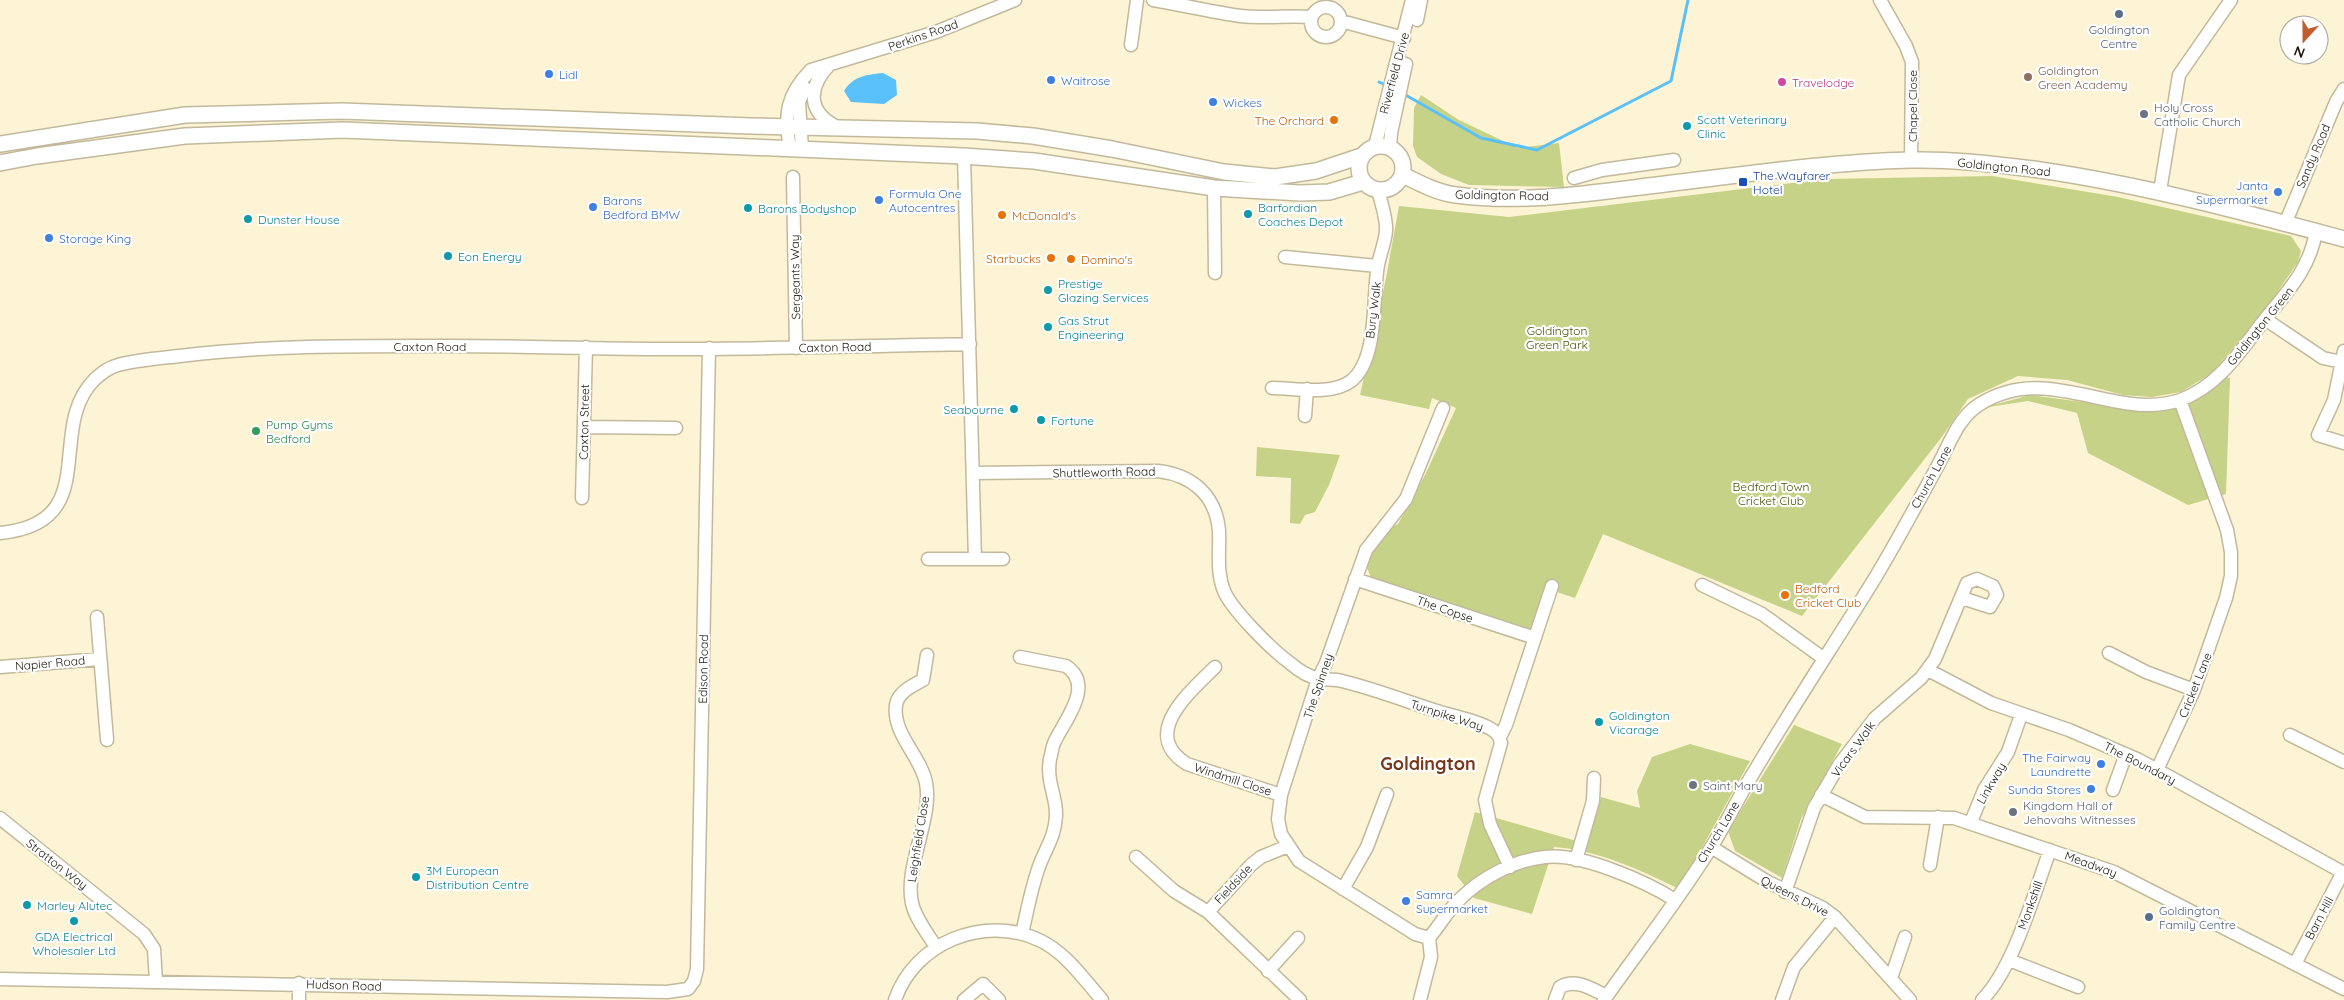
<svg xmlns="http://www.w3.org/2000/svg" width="2344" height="1000" font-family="Quicksand,sans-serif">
  <rect width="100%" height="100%" fill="#fdf4d5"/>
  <path fill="#c6d287" d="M 1421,95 L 1459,120 L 1518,148 L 1559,143 L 1564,187 L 1469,185 L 1441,174 L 1417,157 L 1413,146 L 1414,108 Z
    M 1992,176 L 2118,197 L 2291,236 L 2301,251 L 2298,262 L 2265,310 L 2212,373 L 2181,392 L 2152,397 L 2123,395 L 2067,380 L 2018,376 L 1968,399 L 1941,438 L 1802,616 L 1603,534 L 1575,598 L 1557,592 L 1539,645 L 1520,626 L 1371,578 L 1366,565 L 1387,529 L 1398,524 L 1425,475 L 1456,408 L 1432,398 L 1429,409 L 1360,395 L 1386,278 L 1399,206 L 1509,217 L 1825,179 Z
    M 2225,377 L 2230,378 L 2226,494 L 2188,505 L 2088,453 L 2077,413 L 2028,401 L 1982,408 L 2030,395 L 2142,410 Z
    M 1257,447 L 1340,455 L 1329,485 L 1315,512 L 1305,515 L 1300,524 L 1290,523 L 1291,478 L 1256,476 Z
    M 1794,725 L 1842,744 L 1801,819 L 1782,878 L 1735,851 L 1728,831 Z
    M 1690,744 L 1750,761 L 1699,853 L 1677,888 C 1639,869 1596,850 1554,847 L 1532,914 L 1474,898 L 1457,876 L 1475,812 L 1587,844 L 1601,797 L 1640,808 L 1637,791 L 1652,757 Z"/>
  <path fill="#5ac0f9" d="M 883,73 L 896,80 L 897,95 L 884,104 L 851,102 L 844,91 C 853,76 866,75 883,73 Z"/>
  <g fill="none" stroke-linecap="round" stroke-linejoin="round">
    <path stroke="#5ac0f9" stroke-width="3" d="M 1379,82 L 1388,86
      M 1402,93 L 1481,138 L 1537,150 L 1671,81 L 1688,0"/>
    <g stroke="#c2b99c" stroke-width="15">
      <path id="minor" d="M 1153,0 C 1183,5 1212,12 1241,16 C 1265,19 1288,15 1311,17
        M 1880,0 L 1906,46 L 1912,62 L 1911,160
        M1311 22a15 15 0 1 1 30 0a15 15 0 1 1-30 0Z
        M 1417,20 L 1421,0
        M 1341,21 L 1404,38
        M 1131,45 L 1137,0
        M 830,64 C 807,88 807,113 839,128
        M 1375,146 L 1412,0
        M 1390,147 L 1391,133 L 1406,64
        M 790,149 C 784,115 786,95 811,70 L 936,32 L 1015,0
        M 802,149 L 799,102 L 805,88
        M 964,156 L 975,559
        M 793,177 L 796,348
        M 1574,178 L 1602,170 L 1674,160
        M 1214,188 L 1215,273
        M 2160,191 L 2179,75 L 2231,0
        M 2285,224 L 2336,102 L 2344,89
        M 1285,257 L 1377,266
        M 2265,319 L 2323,358 L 2342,362
        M 2344,351 L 2334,400 L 2318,435 L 2344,443
        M 1272,388 C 1295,388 1331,396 1351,381 C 1379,359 1372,296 1378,265 C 1380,254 1385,243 1386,231 C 1387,218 1381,203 1378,190
        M 1305,416 L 1307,389
        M 584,427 L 676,428
        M 974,473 L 1158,471 C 1192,475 1216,495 1219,531 C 1220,551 1216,571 1224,591 C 1232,610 1272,650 1290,663 C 1298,670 1309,677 1320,679 C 1327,680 1335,679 1342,681 C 1375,689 1408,702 1440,712 C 1454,716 1482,722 1494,731 C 1498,734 1500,738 1501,743 L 1485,800 L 1490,824 L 1510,867
        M 582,498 L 586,347
        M 0,533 C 105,523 44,429 95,379 C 102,373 109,367 118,365 C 141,359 165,358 188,355 C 274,345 362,346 449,346 C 523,346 597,349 671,349 C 771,349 871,346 970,344
        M 928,559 L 1003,559
        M 1355,579 L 1535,638
        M 1702,585 L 1762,614 L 1823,658
        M 97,617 L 107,740
        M 2109,653 L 2146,672 L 2194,690
        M 927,655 L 923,680 C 912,686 898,692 896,705 C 892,734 921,756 926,783 C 933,819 904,867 912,903 C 915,918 928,934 936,947
        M 1020,657 L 1066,666 C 1095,685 1065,720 1055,741 C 1052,746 1052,753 1050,759 C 1046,783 1057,796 1056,816 C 1055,834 1049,843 1042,859 C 1032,882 1028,909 1022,933
        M 0,667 L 100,659
        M 1215,667 C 1190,692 1139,734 1187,764 L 1281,795
        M 1928,670 L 1991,703 L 2069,730 L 2139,760 L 2344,873
        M 2290,735 L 2344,762
        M 1500,737 L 1506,725 L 1552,586
        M 2157,770 L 2194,690 L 2226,598 L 2231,576 L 2231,552 L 2227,530 L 2180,400
        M 2113,790 L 2126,754
        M 1821,795 L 1865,817 L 1954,818 L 2114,872 L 2344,989
        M 0,818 L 144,934 L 154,949 L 156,982
        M 1971,822 L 1984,790 L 2008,752 L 2021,715
        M 1711,847 L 1768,882 L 1823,908 L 1835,917 L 1910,1000
        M 1136,857 L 1174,891 L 1208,912 L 1300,1000
        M 1576,860 L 1593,801 L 1594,778
        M 1930,865 L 1938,817
        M 1343,889 L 1367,847 L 1387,794
        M 1785,892 L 1814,808 L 1839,765 L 1875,718 L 1921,678 L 1935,659 L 1967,583 L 1977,579 L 1993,586 L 1997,595 L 1990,607 L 1962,598
        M 1208,912 L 1251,865 L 1261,857 L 1288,846
        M 1429,938 L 1415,934 L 1299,861 L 1281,834 L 1278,819 L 1281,795 L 1318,679 L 1326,663 L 1366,550 L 1406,499 L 1443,408
        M 2009,960 L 2078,987
        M 2295,964 L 2343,872
        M 1268,971 L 1298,938
        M 1891,978 L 1905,937
        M 0,979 L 667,992 L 688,989 L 694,981 L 697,969 L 709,348
        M 299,983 L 299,1000
        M 895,1000 C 914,943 984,914 1039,940 C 1064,951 1084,979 1102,1000
        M 964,1000 L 983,984 L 999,1000
        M 1420,1000 L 1431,957 L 1429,938 C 1440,925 1448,910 1460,899 C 1482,877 1515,860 1545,857 C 1581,853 1645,881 1675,900
        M 1555,1000 L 1560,987 C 1576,978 1592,989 1606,996
        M 1604,1000 C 1640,949 1679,899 1712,846 C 1727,822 1739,796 1754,772 C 1793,706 1835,643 1875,578 C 1896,543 1916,506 1936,469 C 1949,446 1957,418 1980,404 C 2049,361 2114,422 2180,400 C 2217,387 2240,352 2262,323 C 2285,294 2310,270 2316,231
        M 1782,1000 L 1794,967 L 1835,917
        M 1982,1000 C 2014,968 2034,893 2050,850"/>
    </g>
    <g stroke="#c2b99c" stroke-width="18">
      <path id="major" d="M 0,144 L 185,115 L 342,111 L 751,126 L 977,131 L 1033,136 L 1112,149 L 1224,172 L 1275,177 L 1316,171 L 1361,156
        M1359 168a22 22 0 1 1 44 0a22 22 0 1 1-44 0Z
        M 0,163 L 37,156 L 185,136 L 343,130 L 964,156 L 1034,161 L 1214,188 L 1300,193 L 1329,192 L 1363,182
        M 1403,175 C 1419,183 1438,193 1456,195 C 1522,204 1592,193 1657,185 C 1741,175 1826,162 1911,160 C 1954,159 1997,164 2040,170 C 2143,185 2243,212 2344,239"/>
    </g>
    <use href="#minor" stroke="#fff" stroke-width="12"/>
    <use href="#major" stroke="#fff" stroke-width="15"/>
  </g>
  <g fill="#5c6f8a" stroke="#fff" stroke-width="2">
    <circle cx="2119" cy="14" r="5"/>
    <circle cx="2149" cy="917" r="5"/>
  </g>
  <g fill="#3f7fe0" stroke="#fff" stroke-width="2">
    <circle cx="549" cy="74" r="5"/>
    <circle cx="1051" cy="80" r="5"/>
    <circle cx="1213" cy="102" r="5"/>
    <circle cx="2278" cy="192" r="5"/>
    <circle cx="879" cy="200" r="5"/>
    <circle cx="593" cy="207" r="5"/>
    <circle cx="49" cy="238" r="5"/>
    <circle cx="2101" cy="764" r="5"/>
    <circle cx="2091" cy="789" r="5"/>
    <circle cx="1406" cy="901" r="5"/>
  </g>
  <circle fill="#8d6e63" stroke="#fff" stroke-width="2" cx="2028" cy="77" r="5"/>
  <circle fill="#d1479c" stroke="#fff" stroke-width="2" cx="1782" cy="82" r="5"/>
  <g fill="#6b7280" stroke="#fff" stroke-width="2">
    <circle cx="2144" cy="114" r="5"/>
    <circle cx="1693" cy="785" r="5"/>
    <circle cx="2013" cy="812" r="5"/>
  </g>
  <g fill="#e8710a" stroke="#fff" stroke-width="2">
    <circle cx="1334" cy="120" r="5"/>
    <circle cx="1002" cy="215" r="5"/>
    <circle cx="1051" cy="258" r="5"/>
    <circle cx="1071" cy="259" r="5"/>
    <circle cx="1785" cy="595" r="5"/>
  </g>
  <g fill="#0f9aa8" stroke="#fff" stroke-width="2">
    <circle cx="1687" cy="126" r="5"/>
    <circle cx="748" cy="208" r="5"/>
    <circle cx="1248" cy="214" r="5"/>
    <circle cx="248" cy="219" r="5"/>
    <circle cx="448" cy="256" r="5"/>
    <circle cx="1048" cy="290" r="5"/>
    <circle cx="1048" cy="327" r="5"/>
    <circle cx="1014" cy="409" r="5"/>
    <circle cx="1041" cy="420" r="5"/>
    <circle cx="1599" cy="722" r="5"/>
    <circle cx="416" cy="877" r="5"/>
    <circle cx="27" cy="905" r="5"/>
    <circle cx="74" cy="921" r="5"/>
  </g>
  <rect fill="#1a4fb4" stroke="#fff" stroke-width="2" x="1738" y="177" width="10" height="10" rx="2.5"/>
  <circle fill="#2e9e5b" stroke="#fff" stroke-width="2" cx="256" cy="431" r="5"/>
  <g text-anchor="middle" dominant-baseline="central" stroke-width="4.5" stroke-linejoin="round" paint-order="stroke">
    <g font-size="12" fill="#4e5e75" stroke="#fff">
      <text x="2119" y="29">Goldington<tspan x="2119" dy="14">Centre</tspan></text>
      <text x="2159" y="910" text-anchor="start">Goldington<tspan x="2159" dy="14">Family Centre</tspan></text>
    </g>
    <g font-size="12" fill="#1a170c" stroke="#fff">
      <text transform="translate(923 35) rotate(-19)">Perkins Road</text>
      <text transform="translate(1394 73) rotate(-75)">Riverfield Drive</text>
      <text transform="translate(1912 106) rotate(-90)">Chapel Close</text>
      <text transform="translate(2313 156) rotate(-67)">Sandy Road</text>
      <text transform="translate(2004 167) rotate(6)">Goldington Road</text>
      <text transform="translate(1502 195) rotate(1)">Goldington Road</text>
      <text transform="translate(795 277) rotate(-91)">Sergeants Way</text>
      <text transform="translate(1373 310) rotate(-83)">Bury Walk</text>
      <text transform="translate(2260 326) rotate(-51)">Goldington Green</text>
      <text x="430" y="346">Caxton Road</text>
      <text transform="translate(835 347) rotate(-1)">Caxton Road</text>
      <text transform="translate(584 422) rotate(-89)">Caxton Street</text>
      <text transform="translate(1104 472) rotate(-1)">Shuttleworth Road</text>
      <text transform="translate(1931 477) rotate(-61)">Church Lane</text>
      <text transform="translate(1445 609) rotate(19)">The Copse</text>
      <text transform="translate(50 663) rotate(-5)">Napier Road</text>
      <text transform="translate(703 669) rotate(-89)">Edison Road</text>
      <text transform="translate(2195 685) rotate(-68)">Cricket Lane</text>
      <text transform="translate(1318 686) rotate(-71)">The Spinney</text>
      <text transform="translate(1447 715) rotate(18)">Turnpike Way</text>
      <text transform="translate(1853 749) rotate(-54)">Vicars Walk</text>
      <text transform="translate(2140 763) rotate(27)">The Boundary</text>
      <text transform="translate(1233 779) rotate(18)">Windmill Close</text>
      <text transform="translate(1991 783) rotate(-60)">Linkway</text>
      <text transform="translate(1718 832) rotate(-59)">Church Lane</text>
      <text transform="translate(918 839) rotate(-81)">Leighfield Close</text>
      <text transform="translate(57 864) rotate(38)">Stratton Way</text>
      <text transform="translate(2091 864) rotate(20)">Meadway</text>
      <text transform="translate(1233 884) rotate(-47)">Fieldside</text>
      <text transform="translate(1795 896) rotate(27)">Queens Drive</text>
      <text transform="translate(2030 905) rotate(-70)">Monkshill</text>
      <text transform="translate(2319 918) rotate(-62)">Barn Hill</text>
      <text transform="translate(344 985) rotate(2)">Hudson Road</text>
    </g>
    <g font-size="12" fill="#785e54" stroke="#fff" text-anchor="start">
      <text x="2038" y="70">Goldington<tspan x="2038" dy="14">Green Academy</tspan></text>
    </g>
    <g font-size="12" fill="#366cbe" stroke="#fff" text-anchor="start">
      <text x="559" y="74">Lidl</text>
      <text x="1061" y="80">Waitrose</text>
      <text x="1223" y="102">Wickes</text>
      <text x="2268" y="185" text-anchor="end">Janta<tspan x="2268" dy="14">Supermarket</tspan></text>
      <text x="889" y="193">Formula One<tspan x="889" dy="14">Autocentres</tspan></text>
      <text x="603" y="200">Barons<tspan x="603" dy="14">Bedford BMW</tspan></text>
      <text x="59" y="238">Storage King</text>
      <text x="2091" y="757" text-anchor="end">The Fairway<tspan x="2091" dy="14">Laundrette</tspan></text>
      <text x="2081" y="789" text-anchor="end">Sunda Stores</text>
      <text x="1416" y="894">Samra<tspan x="1416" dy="14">Supermarket</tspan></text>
    </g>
    <g font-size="12" fill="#b23c85" stroke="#fff" text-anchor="start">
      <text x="1792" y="82">Travelodge</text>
    </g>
    <g font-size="12" fill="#5b616d" stroke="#fff" text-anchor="start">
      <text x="2154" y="107">Holy Cross<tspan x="2154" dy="14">Catholic Church</tspan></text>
      <text x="1703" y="785">Saint Mary</text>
      <text x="2023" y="805">Kingdom Hall of<tspan x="2023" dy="14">Jehovahs Witnesses</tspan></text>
    </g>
    <g font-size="12" fill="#0d838f" stroke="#fff" text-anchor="start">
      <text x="1697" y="119">Scott Veterinary<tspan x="1697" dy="14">Clinic</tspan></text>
      <text x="1258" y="207">Barfordian<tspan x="1258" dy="14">Coaches Depot</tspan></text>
      <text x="758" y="208">Barons Bodyshop</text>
      <text x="258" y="219">Dunster House</text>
      <text x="458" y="256">Eon Energy</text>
      <text x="1058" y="283">Prestige<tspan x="1058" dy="14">Glazing Services</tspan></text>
      <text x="1058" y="320">Gas Strut<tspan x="1058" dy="14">Engineering</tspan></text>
      <text x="1004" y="409" text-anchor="end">Seabourne</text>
      <text x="1051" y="420">Fortune</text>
      <text x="1609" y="715">Goldington<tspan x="1609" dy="14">Vicarage</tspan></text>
      <text x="426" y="870">3M European<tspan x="426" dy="14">Distribution Centre</tspan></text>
      <text x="37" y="905">Marley Alutec</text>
      <text x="74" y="936" text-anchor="middle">GDA Electrical<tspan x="74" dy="14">Wholesaler Ltd</tspan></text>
    </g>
    <g font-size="12" fill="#c56008" stroke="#fff" text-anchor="start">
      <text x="1324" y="120" text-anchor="end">The Orchard</text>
      <text x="1012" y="215">McDonald's</text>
      <text x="1041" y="258" text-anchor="end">Starbucks</text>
      <text x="1081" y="259">Domino's</text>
      <text x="1795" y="588">Bedford<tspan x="1795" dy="14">Cricket Club</tspan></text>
    </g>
    <g font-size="12" fill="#164399" stroke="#fff" text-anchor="start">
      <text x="1753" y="175">The Wayfarer<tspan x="1753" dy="14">Hotel</tspan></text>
    </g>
    <g font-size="12" fill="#4c5408" stroke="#fff">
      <text x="1557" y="330">Goldington<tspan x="1557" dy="14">Green Park</tspan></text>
      <text x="1771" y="486">Bedford Town<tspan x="1771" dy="14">Cricket Club</tspan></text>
    </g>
    <g font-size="12" fill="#27864d" stroke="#fff" text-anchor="start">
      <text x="266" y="424">Pump Gyms<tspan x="266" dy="14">Bedford</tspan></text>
    </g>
    <g font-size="18" font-weight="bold" fill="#773718" stroke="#fff">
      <text x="1428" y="763">Goldington</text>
    </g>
  </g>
  <g transform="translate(2304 40) rotate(201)"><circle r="24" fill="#ffffff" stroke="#a3a29e"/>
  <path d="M0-4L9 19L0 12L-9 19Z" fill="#c15c2b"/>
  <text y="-8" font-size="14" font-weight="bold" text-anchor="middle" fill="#1a170c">N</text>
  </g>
</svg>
